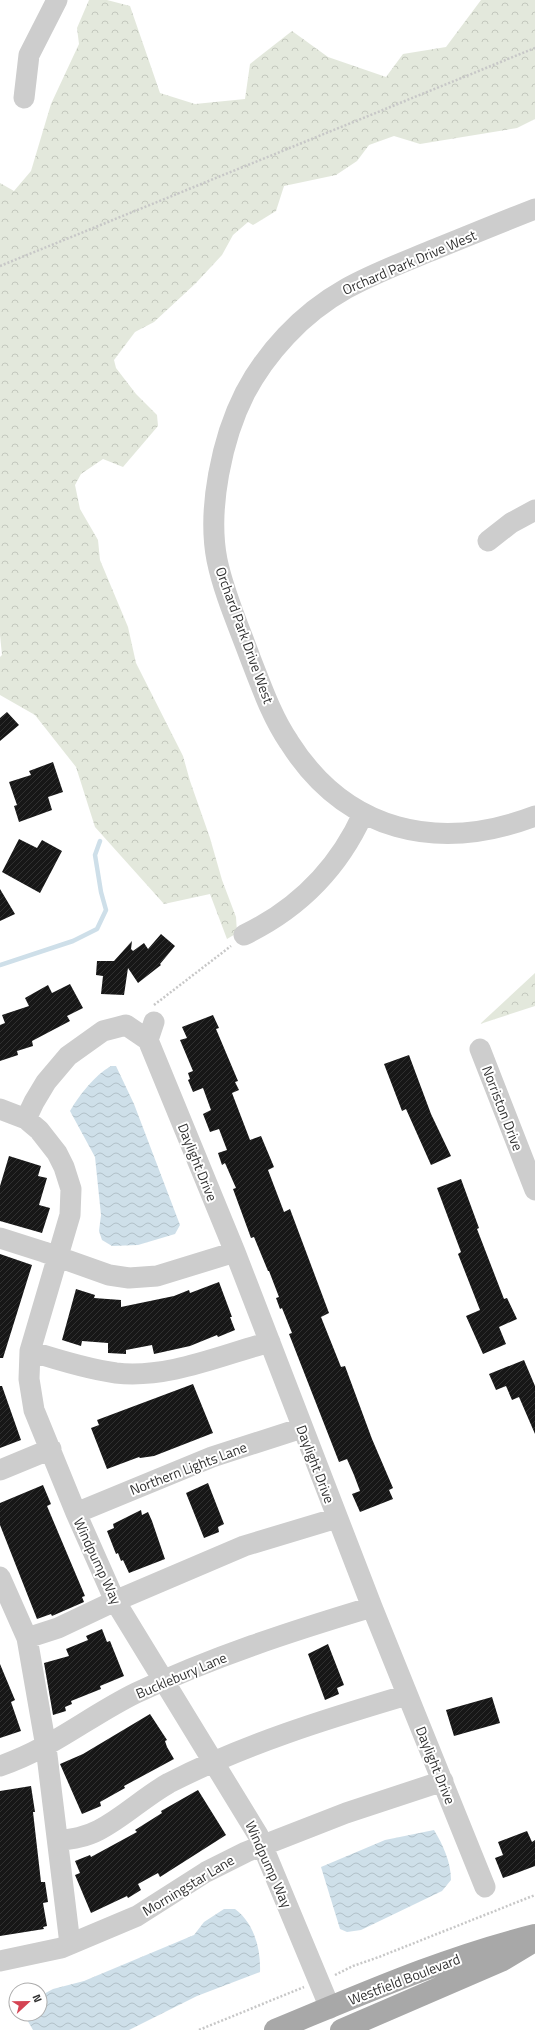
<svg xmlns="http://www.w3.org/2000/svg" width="535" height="2030" font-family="'Titillium Web',sans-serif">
  <defs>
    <pattern id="forest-crowns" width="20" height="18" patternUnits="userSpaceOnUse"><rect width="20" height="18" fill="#e3e8dc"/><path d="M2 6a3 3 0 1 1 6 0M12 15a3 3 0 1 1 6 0" fill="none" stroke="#c3c7bd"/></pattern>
    <pattern id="water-waves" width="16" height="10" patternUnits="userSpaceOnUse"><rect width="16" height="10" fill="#cedfe9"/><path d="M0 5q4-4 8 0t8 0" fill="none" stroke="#b1c0c8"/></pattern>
    <pattern id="building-hatch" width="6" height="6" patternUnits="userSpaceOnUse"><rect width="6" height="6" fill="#171717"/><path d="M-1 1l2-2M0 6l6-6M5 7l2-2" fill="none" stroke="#303030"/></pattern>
  </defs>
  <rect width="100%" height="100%" fill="#fff"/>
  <path fill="url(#forest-crowns)" d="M 89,0 L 107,0 L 130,6 L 160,93 L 195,104 L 245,99 L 250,64 L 292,31 L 328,57 L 386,77 L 403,54 L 446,47 L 481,0 L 535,0 L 535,119 L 517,128 L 420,144 L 394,136 L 369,145 L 357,161 L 336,175 L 284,186 L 276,211 L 253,225 L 248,222 L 233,235 L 222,255 L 196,283 L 154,322 L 135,332 L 114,360 L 116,368 L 136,394 L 157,415 L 158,426 L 123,467 L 103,459 L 81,474 L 75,485 L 80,509 L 98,540 L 100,560 L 128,627 L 136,663 L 183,756 L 190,781 L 210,838 L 222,880 L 236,917 L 237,933 L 227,939 L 210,894 L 164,904 L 95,827 L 76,767 L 35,715 L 0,695 L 0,657 L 2,655 L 0,635 L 0,183 L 14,191 L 31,171 L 51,104 L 79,44 L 77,28 Z
    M 535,973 L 535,1006 L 480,1024 Z"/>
  <path fill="url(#water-waves)" d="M 111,1066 L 116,1066 L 134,1104 L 180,1225 L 175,1234 L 138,1245 L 112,1246 L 102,1240 L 99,1231 L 101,1215 L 95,1157 L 70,1111 C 80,1094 94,1076 111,1066 Z
    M 434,1830 C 443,1845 451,1862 451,1880 L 442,1891 L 361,1930 L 347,1932 L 340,1929 L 321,1867 L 385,1840 Z
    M 224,1909 L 235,1909 C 254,1923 261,1949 260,1972 L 197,1996 L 129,2030 L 33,2030 L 26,2018 L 28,2014 L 40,2014 L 40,1996 L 53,1989 L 84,1981 L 194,1935 L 204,1922 Z"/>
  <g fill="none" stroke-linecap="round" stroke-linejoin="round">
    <path stroke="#cedfe9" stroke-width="4.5" d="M 0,965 L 73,941 L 97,929 L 106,910 L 101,892 L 95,855 L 100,841"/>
  </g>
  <path fill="url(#building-hatch)" d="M 7,712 L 19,725 L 0,741 L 0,718 Z
    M 53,762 L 63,792 L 48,797 L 52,810 L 19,822 L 14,806 L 17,805 L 9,782 L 31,775 L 29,771 Z
    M 19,839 L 37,848 L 42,840 L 62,851 L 40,893 L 2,872 Z
    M 0,889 L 15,914 L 0,921 Z
    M 161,934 L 175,946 L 160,964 L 161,965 L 138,983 L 128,968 L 124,995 L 101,994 L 103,976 L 96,975 L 97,961 L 114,961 L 132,941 L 131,949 L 133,951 L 144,943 L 148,949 Z
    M 70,984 L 83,1008 L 67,1016 L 70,1021 L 32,1041 L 33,1046 L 17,1051 L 18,1055 L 0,1061 L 0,1025 L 5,1023 L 2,1015 L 29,1006 L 25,998 L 48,985 L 52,993 Z
    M 213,1015 L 219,1028 L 216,1029 L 238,1081 L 235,1082 L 239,1090 L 232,1093 L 250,1140 L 261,1136 L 274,1167 L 268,1170 L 284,1212 L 290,1209 L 329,1313 L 321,1317 L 341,1367 L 345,1366 L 372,1439 L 393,1488 L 389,1490 L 393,1499 L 360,1512 L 352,1494 L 360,1491 L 354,1475 L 347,1459 L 339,1462 L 289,1334 L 292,1333 L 282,1308 L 280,1309 L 276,1298 L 279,1297 L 269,1271 L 268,1271 L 254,1237 L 251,1238 L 233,1189 L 236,1188 L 225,1163 L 222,1165 L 218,1153 L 227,1150 L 219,1129 L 210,1132 L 203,1114 L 211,1110 L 203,1088 L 193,1092 L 188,1080 L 190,1079 L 188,1073 L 193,1071 L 180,1040 L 187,1038 L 182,1027 Z
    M 409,1055 L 431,1114 L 451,1156 L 431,1165 L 406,1109 L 402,1111 L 384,1064 Z
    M 9,1156 L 41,1166 L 38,1176 L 47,1178 L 39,1205 L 50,1208 L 42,1233 L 0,1221 L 0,1186 Z
    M 461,1179 L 479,1228 L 477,1229 L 504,1299 L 507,1298 L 517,1319 L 499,1327 L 506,1344 L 483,1354 L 466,1316 L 480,1310 L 458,1254 L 461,1252 L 437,1188 Z
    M 0,1254 L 32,1265 L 3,1358 L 0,1358 Z
    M 219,1282 L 232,1317 L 230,1317 L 235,1330 L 218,1337 L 217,1335 L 190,1346 L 154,1354 L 152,1345 L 126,1350 L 126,1354 L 108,1353 L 108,1343 L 82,1341 L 81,1346 L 62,1340 L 76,1289 L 95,1295 L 94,1298 L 121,1300 L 121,1307 L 174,1296 L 189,1290 L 190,1293 Z
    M 524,1360 L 535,1386 L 535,1434 L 519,1397 L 512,1400 L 506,1386 L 496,1390 L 489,1374 Z
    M 193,1384 L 213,1433 L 154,1456 L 140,1458 L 139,1457 L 107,1469 L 91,1428 L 99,1425 L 97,1420 Z
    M 0,1386 L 2,1386 L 21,1440 L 0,1448 Z
    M 208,1483 L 224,1524 L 218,1527 L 219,1532 L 204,1538 L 186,1493 Z
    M 43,1485 L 51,1504 L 47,1506 L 85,1596 L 82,1597 L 84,1602 L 52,1616 L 51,1614 L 37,1619 L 0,1525 L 0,1503 Z
    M 141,1510 L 142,1515 L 148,1512 L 152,1521 L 165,1559 L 129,1573 L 123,1560 L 121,1561 L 118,1553 L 116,1554 L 107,1531 L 114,1528 L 113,1524 Z
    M 102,1629 L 107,1642 L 110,1641 L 124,1676 L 100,1686 L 101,1689 L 71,1701 L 72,1704 L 65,1707 L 66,1711 L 53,1715 L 44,1663 L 69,1656 L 66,1649 L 88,1640 L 86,1636 Z
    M 328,1644 L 344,1685 L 337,1688 L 339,1694 L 325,1700 L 308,1654 Z
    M 0,1664 L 15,1700 L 11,1702 L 21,1731 L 0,1738 Z
    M 492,1697 L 500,1723 L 454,1736 L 446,1710 Z
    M 150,1714 L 167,1740 L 165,1741 L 167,1747 L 174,1759 L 124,1786 L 125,1788 L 100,1802 L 101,1806 L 82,1814 L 60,1764 L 83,1754 Z
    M 31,1786 L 35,1812 L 33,1812 L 41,1882 L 45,1882 L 48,1902 L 43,1903 L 47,1926 L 43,1927 L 44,1929 L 0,1936 L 0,1791 Z
    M 198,1790 L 226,1835 L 160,1877 L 158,1873 L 138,1884 L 141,1890 L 128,1898 L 127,1896 L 91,1913 L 75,1875 L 80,1873 L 75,1861 L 90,1855 L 91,1857 L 137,1832 L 135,1830 L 162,1813 L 161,1811 Z
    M 527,1831 L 532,1842 L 535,1840 L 535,1866 L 503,1878 L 495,1858 L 503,1855 L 498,1842 Z"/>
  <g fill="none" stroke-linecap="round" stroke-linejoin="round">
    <path stroke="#c7c7c7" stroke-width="2.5" stroke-dasharray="2 2" stroke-linecap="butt" d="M 0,266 L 535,48
      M 154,1005 L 231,946
      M 335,1975 L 353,1966 L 379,1957 L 535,1895
      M 199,2030 L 304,1987"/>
    <path stroke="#cdcdcd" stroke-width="21" d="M 24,98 L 29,55 L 57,0
      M 535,209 C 499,223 463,238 428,252 C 372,275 329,290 286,336 C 270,353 256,372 245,393 C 222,438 207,509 217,560 C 224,594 239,627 251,660 C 262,688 272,717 289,742 C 346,832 438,853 535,816
      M 488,541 L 511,523 L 535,510
      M 244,935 C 298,909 338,869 363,814
      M 148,1040 L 154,1022
      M 480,1049 L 535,1190
      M 0,1109 L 26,1119 L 39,1130 L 57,1153 L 64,1167 L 71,1189 L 70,1215 L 30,1351 L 29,1379 L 34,1410 L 76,1513 L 115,1601 L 258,1835 L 330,2008
      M 26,1119 L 34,1102 L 46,1082 L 68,1056 L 103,1031 L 126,1025 L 148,1040 L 235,1252 L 372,1607 L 485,1887
      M 0,1238 L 44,1252 L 109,1275 L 129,1278 L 157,1276 L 235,1252
      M 30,1351 C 58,1360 87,1369 116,1373 C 168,1379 221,1355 270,1342
      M 0,1470 L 51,1449
      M 76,1513 L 212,1457 L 302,1428
      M 0,1577 L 27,1638 L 46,1747 L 70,1944
      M 27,1638 L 58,1628 L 115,1601 L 244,1546 L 337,1518
      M 0,1766 C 51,1749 89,1716 136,1693 C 212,1657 292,1631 372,1607
      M 58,1841 C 72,1839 86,1837 99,1830 C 124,1817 144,1797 169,1783 C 245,1744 326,1719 407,1695
      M 0,1961 L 61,1948 L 137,1916 L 206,1872 L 246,1852 L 346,1813 L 443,1781"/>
    <path stroke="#a8a8a8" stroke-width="22" d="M 275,2030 C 360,1995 445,1957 535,1935
      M 341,2030 L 501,1961 L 531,1943"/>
  </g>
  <g text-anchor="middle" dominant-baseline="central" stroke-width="4" stroke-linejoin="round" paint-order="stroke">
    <g font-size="14" fill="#303030" stroke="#fff">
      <text transform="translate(409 262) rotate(-23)">Orchard Park Drive West</text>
      <text transform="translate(245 635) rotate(70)">Orchard Park Drive West</text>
      <text transform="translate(503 1108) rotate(69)">Norriston Drive</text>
      <text transform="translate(198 1162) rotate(68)">Daylight Drive</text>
      <text transform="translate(316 1464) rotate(69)">Daylight Drive</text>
      <text transform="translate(188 1468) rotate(-21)">Northern Lights Lane</text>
      <text transform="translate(98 1561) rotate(65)">Windpump Way</text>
      <text transform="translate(181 1675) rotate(-23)">Bucklebury Lane</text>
      <text transform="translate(436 1765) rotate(68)">Daylight Drive</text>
      <text transform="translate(269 1864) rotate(66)">Windpump Way</text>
      <text transform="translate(188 1885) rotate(-31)">Morningstar Lane</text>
      <text transform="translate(404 1979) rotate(-21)">Westfield Boulevard</text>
    </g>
  </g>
  <g transform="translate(28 2002) rotate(68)"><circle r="19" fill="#ffffff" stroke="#acacac"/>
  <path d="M0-3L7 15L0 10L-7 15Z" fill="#d44453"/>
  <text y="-6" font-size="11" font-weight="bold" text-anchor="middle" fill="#303030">N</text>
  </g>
</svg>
